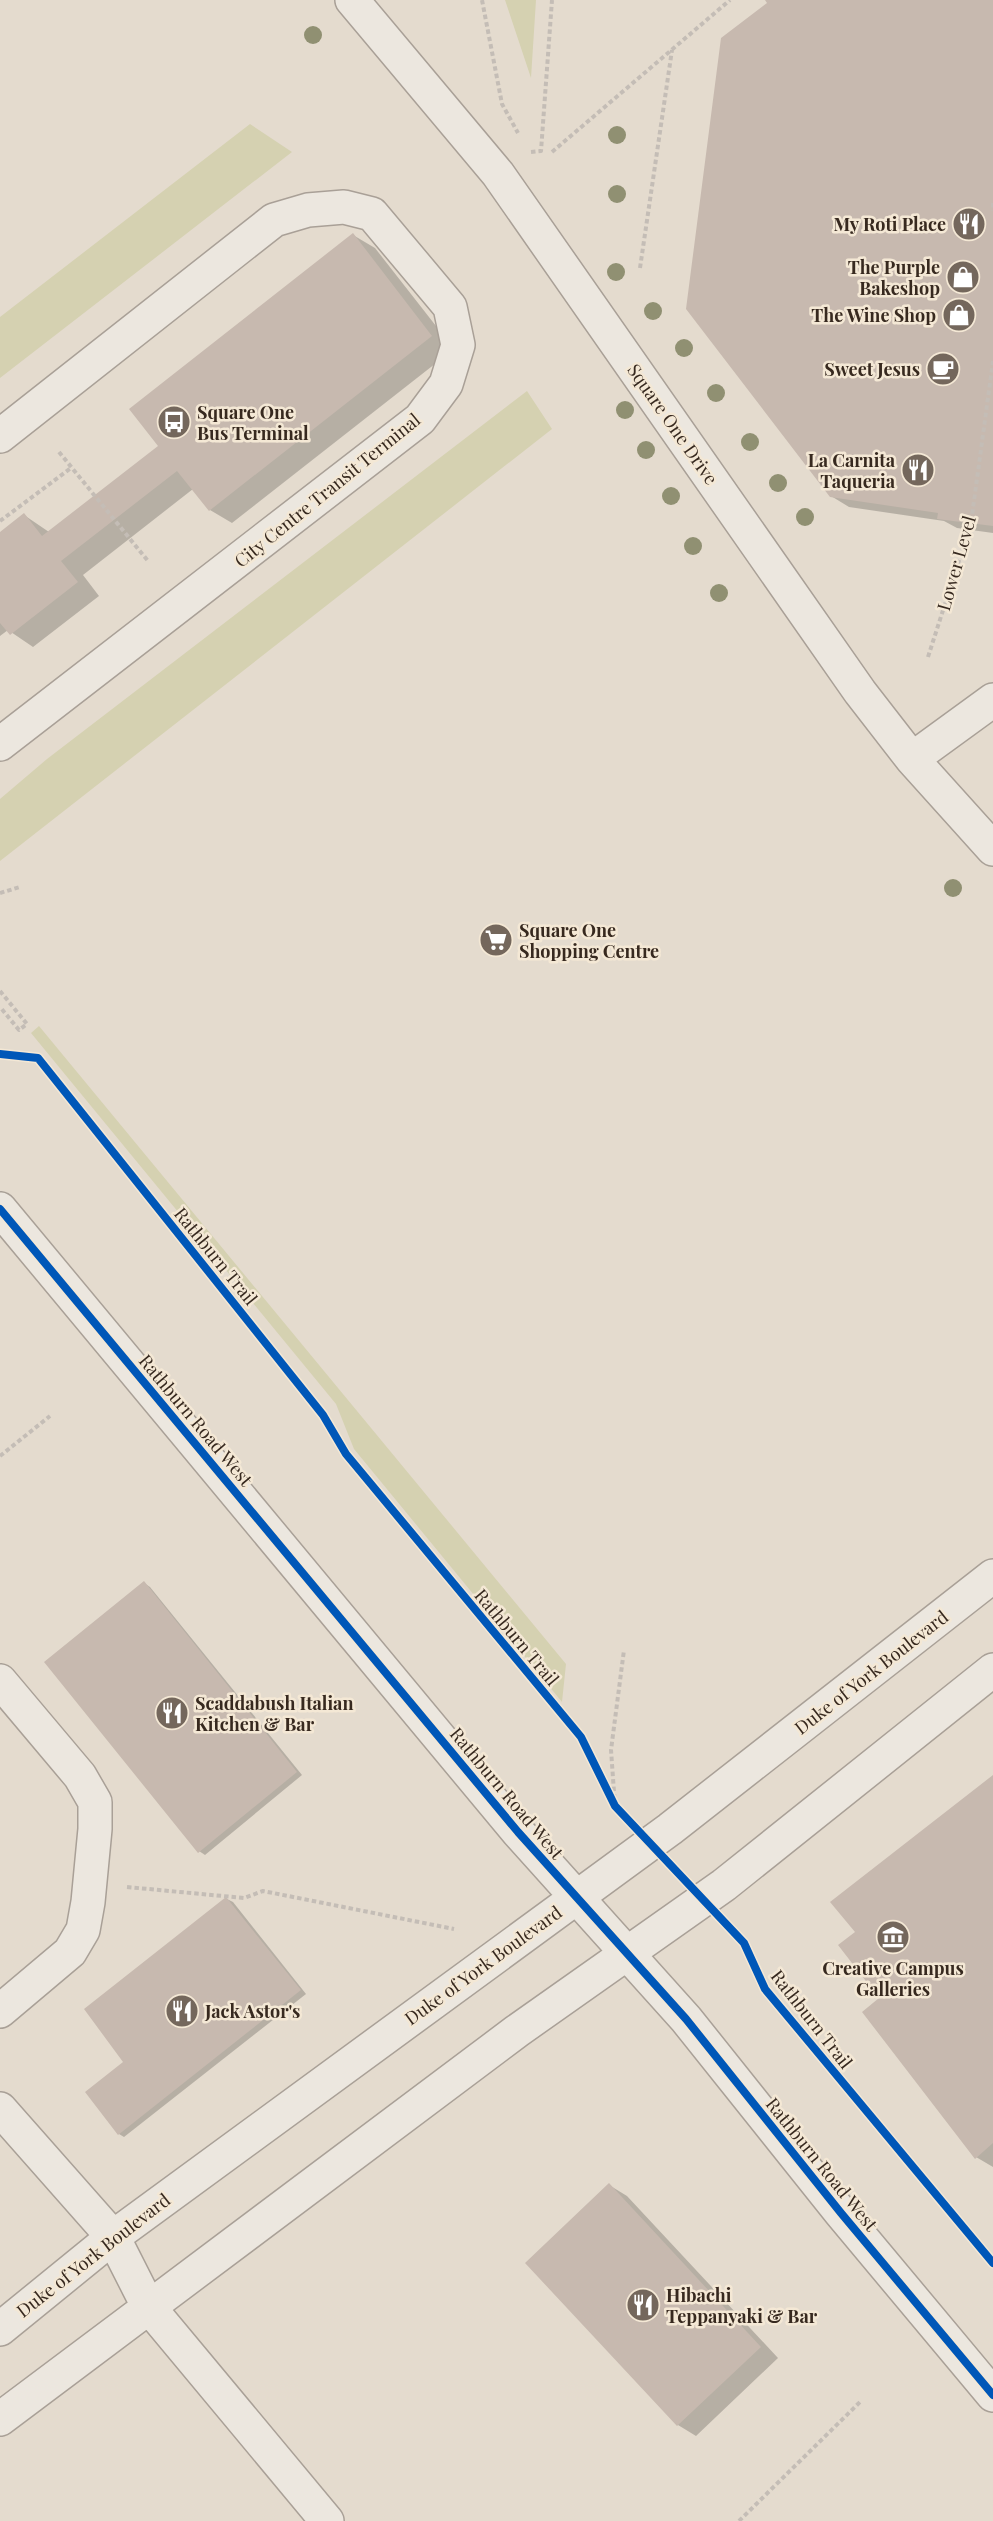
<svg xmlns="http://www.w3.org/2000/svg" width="993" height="2521" font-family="'Playfair Display',serif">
  <rect width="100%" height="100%" fill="#e4dbce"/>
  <path fill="#d5d1b1" d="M 505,0 L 536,0 L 531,78 Z
    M 250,124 L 292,152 L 0,378 L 0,317 Z
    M 527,391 L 552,429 L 0,861 L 0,799 L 47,759 Z
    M 39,1026 L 566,1664 L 562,1702 L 354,1449 L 336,1404 L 31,1033 Z"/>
  <path fill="#0003" d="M 767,0 L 993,0 L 993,533 L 957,528 L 944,521 L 849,507 L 831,496 Z
    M 353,235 L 375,248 L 454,349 L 232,523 L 210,510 L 193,489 L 83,575 L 99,596 L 33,647 L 8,630 L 0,636 L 0,534 L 24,515 L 49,532 L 160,446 Z
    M 144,1583 L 150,1587 L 302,1775 L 205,1855 L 199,1851 Z
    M 993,1777 L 993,2167 L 976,2157 L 881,1998 L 857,1932 Z
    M 227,1899 L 233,1902 L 306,1994 L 124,2137 L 119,2134 L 125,2062 Z
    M 609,2185 L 627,2196 L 778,2358 L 696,2436 L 678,2425 Z"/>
  <path fill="#c7b9af" d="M 765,0 L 993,0 L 993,526 L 937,519 L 938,513 L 830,497 L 686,309 L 721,38 L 767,3 Z
    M 353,233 L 432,336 L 209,511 L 177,471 L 61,561 L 78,582 L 10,635 L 0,623 L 0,532 L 24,513 L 42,536 L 158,446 L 129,409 Z
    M 144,1581 L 297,1772 L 198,1853 L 44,1662 Z
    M 993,1775 L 993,2143 L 975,2159 L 862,2012 L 879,1998 L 838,1945 L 855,1932 L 830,1902 Z
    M 226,1897 L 301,1990 L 118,2135 L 85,2092 L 123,2062 L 84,2009 Z
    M 609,2183 L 761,2347 L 677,2426 L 525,2263 Z"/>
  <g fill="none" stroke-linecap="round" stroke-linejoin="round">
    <g stroke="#a9a097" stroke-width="36">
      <path id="minor" d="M 352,0 L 498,174 L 860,692 L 912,759 L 993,849
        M 0,436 L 274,220 L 308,210 L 344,207 L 372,214 L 450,307 L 458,345 L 446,384 L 420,419 L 0,744
        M 912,759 L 993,700
        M 0,1209 L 518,1832 L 686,2019 L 841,2213 L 993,2395
        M 0,1681 L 80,1776 L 95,1802 L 95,1829 L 88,1902 L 83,1930 L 70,1952 L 0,2011
        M 0,2109 L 113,2237 L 148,2306 L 327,2521
        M 0,2329 L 113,2237 L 670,1829 L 993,1576
        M 0,2419 L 517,2031 L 724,1885 L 993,1670"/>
    </g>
    <path stroke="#c4bdb6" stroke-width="4" stroke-dasharray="4.5 3" stroke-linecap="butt" d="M 482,0 L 502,104 L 518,133
      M 531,152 L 541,151 L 552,0
      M 552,152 L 730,0
      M 993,203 L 993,211
      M 640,268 L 672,50
      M 59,452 L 148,561
      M 0,521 L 71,468
      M 928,657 L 971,523 L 993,361
      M 0,893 L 20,887
      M 0,991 L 27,1024 L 19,1030 L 0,1007
      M 0,1456 L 50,1416
      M 615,1806 L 611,1750 L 624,1650
      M 127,1887 L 244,1898 L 263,1891 L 454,1929
      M 739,2521 L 861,2401"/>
    <use href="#minor" stroke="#ece7df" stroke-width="33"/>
    <g stroke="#f4e8d5" stroke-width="11">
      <path id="cycleway" d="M 0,1054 L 38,1058 L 323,1415 L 346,1454 L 581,1737 L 615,1806 L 744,1943 L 765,1989 L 993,2263
        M 0,1209 L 518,1832 L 686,2019 L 841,2213 L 993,2395"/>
    </g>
    <use href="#cycleway" stroke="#0057b8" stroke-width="8"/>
  </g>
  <g fill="#909072">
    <circle cx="313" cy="35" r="9"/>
    <circle cx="617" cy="135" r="9"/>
    <circle cx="617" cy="194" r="9"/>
    <circle cx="616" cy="272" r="9"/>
    <circle cx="653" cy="311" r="9"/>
    <circle cx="684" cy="348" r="9"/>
    <circle cx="716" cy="393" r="9"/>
    <circle cx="625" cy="410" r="9"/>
    <circle cx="750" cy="442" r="9"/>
    <circle cx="646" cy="450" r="9"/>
    <circle cx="778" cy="483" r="9"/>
    <circle cx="671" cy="496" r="9"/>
    <circle cx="805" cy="517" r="9"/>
    <circle cx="693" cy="546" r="9"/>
    <circle cx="719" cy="593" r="9"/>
    <circle cx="953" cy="888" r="9"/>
  </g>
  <defs>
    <g id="restaurant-disc" transform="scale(1.725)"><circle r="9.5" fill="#74675c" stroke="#f4e8d5"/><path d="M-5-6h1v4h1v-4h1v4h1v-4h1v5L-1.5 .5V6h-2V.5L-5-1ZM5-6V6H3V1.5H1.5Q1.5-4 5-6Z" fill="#fff"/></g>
    <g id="shop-disc" transform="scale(1.725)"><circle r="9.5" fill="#74675c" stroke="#f4e8d5"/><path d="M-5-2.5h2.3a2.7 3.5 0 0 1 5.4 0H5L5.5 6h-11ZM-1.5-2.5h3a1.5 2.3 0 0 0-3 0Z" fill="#fff"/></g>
    <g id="cafe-disc" transform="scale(1.725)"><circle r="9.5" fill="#74675c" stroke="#f4e8d5"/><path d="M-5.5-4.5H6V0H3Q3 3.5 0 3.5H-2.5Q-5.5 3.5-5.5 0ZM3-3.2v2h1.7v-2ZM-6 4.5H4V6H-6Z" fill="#fff"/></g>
    <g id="bus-disc" transform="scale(1.725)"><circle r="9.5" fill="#74675c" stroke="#f4e8d5"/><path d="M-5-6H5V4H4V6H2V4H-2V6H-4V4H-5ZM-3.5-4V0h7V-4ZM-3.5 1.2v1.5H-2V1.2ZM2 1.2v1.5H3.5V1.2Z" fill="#fff"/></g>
    <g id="supermarket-disc" transform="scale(1.725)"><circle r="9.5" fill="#74675c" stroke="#f4e8d5"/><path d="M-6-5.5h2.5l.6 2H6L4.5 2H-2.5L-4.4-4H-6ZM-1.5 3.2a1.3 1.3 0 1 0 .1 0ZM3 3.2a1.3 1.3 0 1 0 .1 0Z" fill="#fff"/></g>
    <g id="museum-disc" transform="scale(1.725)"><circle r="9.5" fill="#74675c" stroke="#f4e8d5"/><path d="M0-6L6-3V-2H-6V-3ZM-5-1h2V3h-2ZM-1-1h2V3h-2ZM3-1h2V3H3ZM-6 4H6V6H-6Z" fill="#fff"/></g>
  </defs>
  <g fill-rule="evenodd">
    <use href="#restaurant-disc" x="969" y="224"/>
    <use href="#shop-disc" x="963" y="277"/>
    <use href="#shop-disc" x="959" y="315"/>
    <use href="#cafe-disc" x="943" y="369"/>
    <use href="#bus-disc" x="174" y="422"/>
    <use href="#restaurant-disc" x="918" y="470"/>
    <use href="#supermarket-disc" x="496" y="940"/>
    <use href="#restaurant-disc" x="172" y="1713"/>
    <use href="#museum-disc" x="893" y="1937"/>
    <use href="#restaurant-disc" x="182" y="2011"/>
    <use href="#restaurant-disc" x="643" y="2305"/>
  </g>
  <g text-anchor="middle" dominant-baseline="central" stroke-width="5" stroke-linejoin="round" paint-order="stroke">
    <g font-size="18" font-weight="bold" fill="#37291f" stroke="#f4e8d5" text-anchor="end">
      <text x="946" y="224">My Roti Place</text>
      <text x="940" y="267">The Purple<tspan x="940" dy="21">Bakeshop</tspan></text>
      <text x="936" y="315">The Wine Shop</text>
      <text x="920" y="369">Sweet Jesus</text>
      <text x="197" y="412" text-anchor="start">Square One<tspan x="197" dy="21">Bus Terminal</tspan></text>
      <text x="895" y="460">La Carnita<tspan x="895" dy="21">Taqueria</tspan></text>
      <text x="519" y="930" text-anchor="start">Square One<tspan x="519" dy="21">Shopping Centre</tspan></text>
      <text x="195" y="1703" text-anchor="start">Scaddabush Italian<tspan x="195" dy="21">Kitchen &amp; Bar</tspan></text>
      <text x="893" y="1968" text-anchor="middle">Creative Campus<tspan x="893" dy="21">Galleries</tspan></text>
      <text x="205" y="2011" text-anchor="start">Jack Astor's</text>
      <text x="666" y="2295" text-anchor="start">Hibachi<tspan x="666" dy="21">Teppanyaki &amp; Bar</tspan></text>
    </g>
    <g font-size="18" fill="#37291f" stroke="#f4e8d5">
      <text transform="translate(673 424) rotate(55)">Square One Drive</text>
      <text transform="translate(327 490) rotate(-39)">City Centre Transit Terminal</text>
      <text transform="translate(956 563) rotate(-74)">Lower Level</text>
      <text transform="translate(216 1256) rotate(51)">Rathburn Trail</text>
      <text transform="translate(196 1420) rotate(50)">Rathburn Road West</text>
      <text transform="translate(517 1637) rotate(50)">Rathburn Trail</text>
      <text transform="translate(871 1672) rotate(-38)">Duke of York Boulevard</text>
      <text transform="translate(507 1793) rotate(50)">Rathburn Road West</text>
      <text transform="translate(483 1965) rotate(-36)">Duke of York Boulevard</text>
      <text transform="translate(812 2019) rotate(52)">Rathburn Trail</text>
      <text transform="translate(822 2164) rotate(51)">Rathburn Road West</text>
      <text transform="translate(93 2255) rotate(-38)">Duke of York Boulevard</text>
    </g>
  </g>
</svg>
